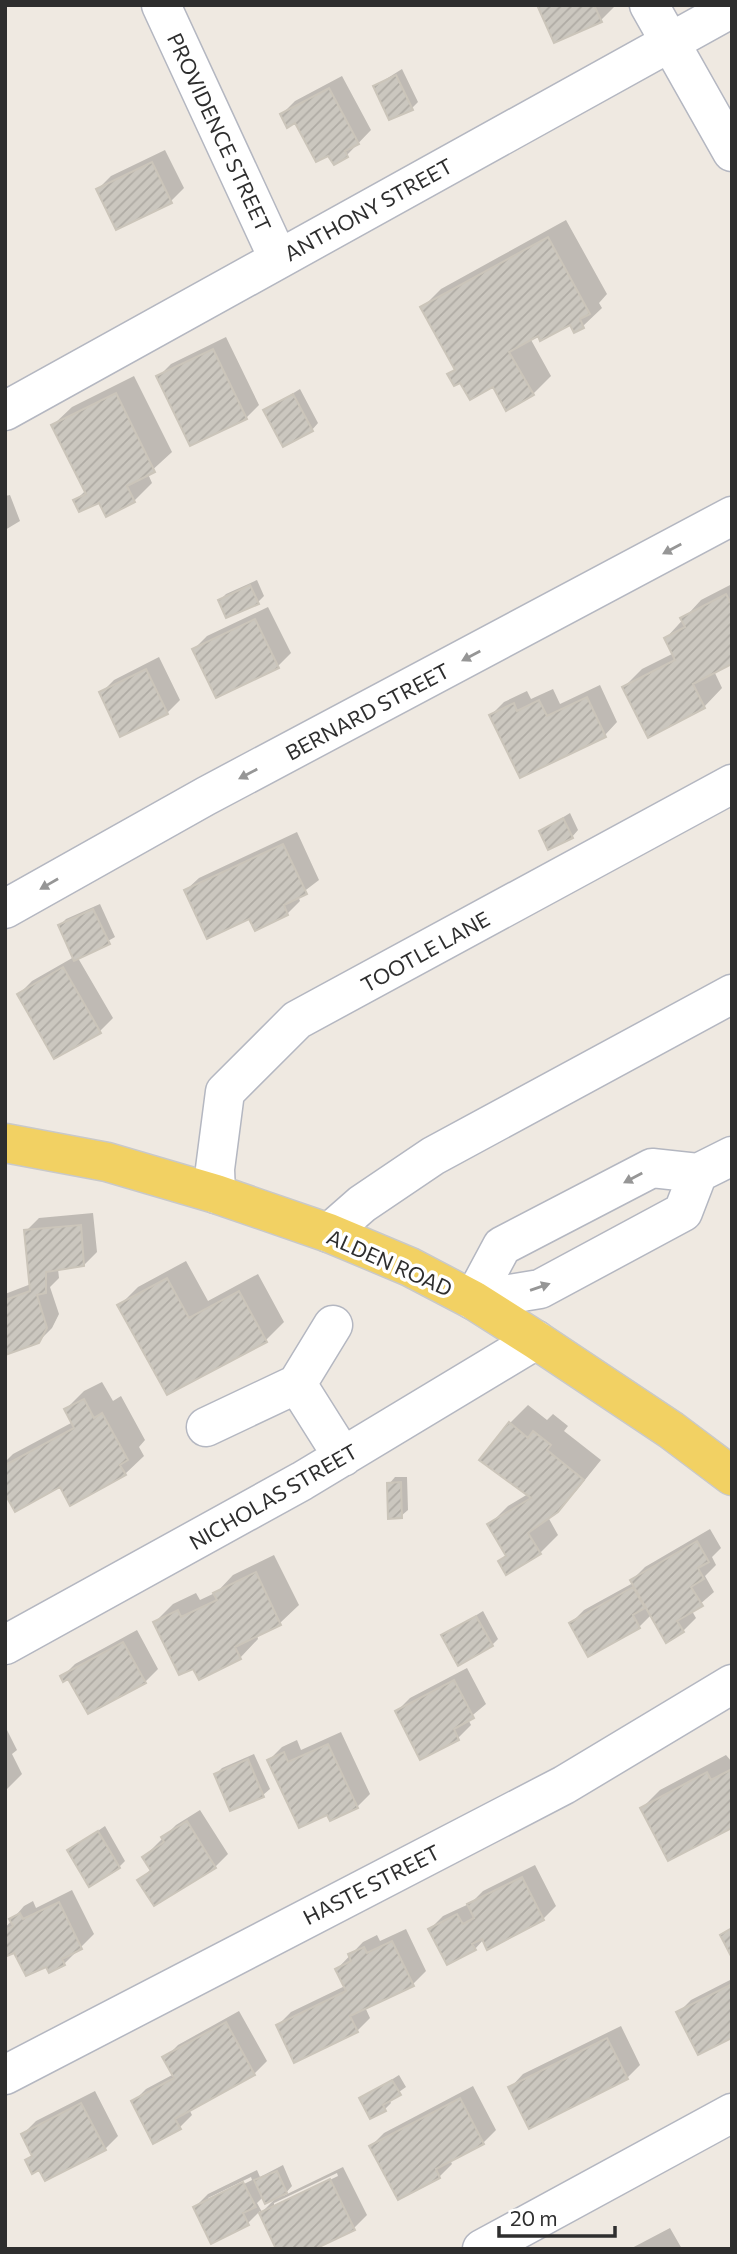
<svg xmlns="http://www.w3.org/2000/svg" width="737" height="2254" font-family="Commissioner,sans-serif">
  <defs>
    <pattern id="building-hatch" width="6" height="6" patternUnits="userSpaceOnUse" patternTransform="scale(1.75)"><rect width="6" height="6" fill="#cbc7bf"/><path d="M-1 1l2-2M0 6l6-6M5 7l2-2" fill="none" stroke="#afaba4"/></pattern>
  </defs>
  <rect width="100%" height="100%" fill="#efe9e1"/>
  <path fill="#0003" fill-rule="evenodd" d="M 538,5 L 613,5 L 614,7 L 601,20 Z
    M 402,69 L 418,102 L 412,108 L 375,86 Z
    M 342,76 L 371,130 L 347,155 L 282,114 L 295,101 Z
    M 165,150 L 184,188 L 171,201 L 98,189 L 111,176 Z
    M 566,220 L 607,294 L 599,303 L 602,308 L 583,326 L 575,331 L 570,322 L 530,338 L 551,376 L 533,394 L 461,380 L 450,375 L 456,369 L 422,308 L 441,289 Z
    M 226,337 L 259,405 L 246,418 L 158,377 L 171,364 Z
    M 134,376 L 172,452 L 148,474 L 152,483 L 134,501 L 75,501 L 86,490 L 53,425 L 72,407 Z
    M 300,389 L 318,423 L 312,430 L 266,410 Z
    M 10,495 L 20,521 L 5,530 L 5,496 Z
    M 257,580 L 264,596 L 258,602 L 220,600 L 226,594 Z
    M 732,584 L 732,662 L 714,671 L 722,688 L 704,707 L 624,687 L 642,669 L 674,653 L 666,638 L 701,600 Z
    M 268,607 L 291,653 L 278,666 L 194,649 L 207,636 Z
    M 159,657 L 180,700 L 167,713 L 101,693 L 114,680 Z
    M 600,685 L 617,722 L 605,735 L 491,715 L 504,702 L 527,691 L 531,699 L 553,689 L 560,704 Z
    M 570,813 L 578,830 L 572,837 L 541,831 Z
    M 297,832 L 319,880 L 298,896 L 300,901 L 287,914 L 250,917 L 186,890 L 199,878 Z
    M 100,904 L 115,937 L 78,958 L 113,1018 L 100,1031 L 19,994 L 32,981 L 74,957 L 60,925 L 66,919 Z
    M 93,1213 L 97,1252 L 84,1265 L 58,1269 L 59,1278 L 50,1287 L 59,1314 L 52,1328 L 38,1342 L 5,1353 L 5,1294 L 31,1284 L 26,1231 L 39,1218 Z
    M 186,1261 L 208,1301 L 258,1274 L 284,1322 L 266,1340 L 120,1305 L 138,1287 Z
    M 102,1382 L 113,1401 L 121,1396 L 145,1440 L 139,1447 L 144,1456 L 125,1474 L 71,1504 L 60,1485 L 5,1490 L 5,1462 L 13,1454 L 73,1422 L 66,1409 L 84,1391 Z
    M 528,1405 L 547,1420 L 553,1414 L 568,1426 L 564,1431 L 601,1460 L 576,1491 L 548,1517 L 558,1535 L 540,1553 L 501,1561 L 507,1554 L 490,1524 L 508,1506 L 528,1494 L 510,1423 Z
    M 395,1477 L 407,1477 L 408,1510 L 401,1516 L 389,1484 Z
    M 710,1529 L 721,1548 L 712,1557 L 716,1565 L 705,1576 L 714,1592 L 692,1611 L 696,1618 L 683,1631 L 652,1614 L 639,1627 L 571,1623 L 584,1610 L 633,1583 L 632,1580 L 645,1567 Z
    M 274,1555 L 299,1605 L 280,1623 L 257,1635 L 258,1639 L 240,1658 L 194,1666 L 155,1622 L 173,1604 L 196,1593 L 200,1600 L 217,1592 L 233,1575 Z
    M 483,1611 L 498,1639 L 492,1645 L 443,1636 Z
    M 137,1630 L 158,1669 L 145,1682 L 62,1677 L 75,1664 Z
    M 467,1668 L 486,1704 L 468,1719 L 471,1725 L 458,1738 L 397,1711 L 410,1698 Z
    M 5,1726 L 17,1750 L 12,1754 L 22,1774 L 5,1791 Z
    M 341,1732 L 370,1794 L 357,1807 L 328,1813 L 269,1760 L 282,1747 L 297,1740 L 301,1750 Z
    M 254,1754 L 270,1789 L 263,1795 L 231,1809 L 216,1774 L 222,1768 Z
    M 726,1755 L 732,1762 L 732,1826 L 642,1808 L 660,1790 Z
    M 200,1810 L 228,1854 L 215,1867 L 140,1880 L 151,1869 L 144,1857 L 176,1825 Z
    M 105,1826 L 125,1861 L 119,1867 L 69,1851 Z
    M 535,1865 L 556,1906 L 543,1919 L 484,1939 L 475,1949 L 430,1929 L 443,1916 L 471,1903 L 483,1891 Z
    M 72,1890 L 94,1934 L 64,1964 L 47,1964 L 5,1949 L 5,1928 L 24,1906 L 33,1901 L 36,1908 Z
    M 406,1929 L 426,1971 L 413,1984 L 365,2007 L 370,2018 L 357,2031 L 278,2025 L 291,2012 L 345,1986 L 337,1969 L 363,1942 L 377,1935 L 380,1941 Z
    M 732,1979 L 732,2036 L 678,2013 L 691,2000 Z
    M 239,2011 L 267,2061 L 254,2074 L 189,2109 L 192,2115 L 179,2128 L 133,2102 L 146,2089 L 174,2074 L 165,2058 L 178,2045 Z
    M 621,2026 L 640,2065 L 627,2078 L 511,2087 L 523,2074 Z
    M 399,2075 L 406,2087 L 389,2099 L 391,2103 L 385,2109 L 361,2099 Z
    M 473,2086 L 496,2130 L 483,2143 L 450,2160 L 452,2164 L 439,2177 L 398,2198 L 371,2146 L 384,2133 Z
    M 95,2091 L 118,2136 L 105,2149 L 40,2168 L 27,2160 L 33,2154 L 23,2134 L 36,2121 Z
    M 283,2165 L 292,2186 L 283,2196 L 343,2167 L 367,2215 L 354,2228 L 278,2249 L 260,2211 L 248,2223 L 212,2241 L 195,2207 L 208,2194 L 257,2170 L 260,2177 ZM 337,2173 L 338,2176 L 274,2207 L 274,2203 ZM 251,2177 L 252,2180 L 208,2202 L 208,2198 ZM 264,2196 L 278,2196 L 262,2212 L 257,2203 Z
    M 670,2228 L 682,2249 L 630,2249 Z"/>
  <path fill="url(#building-hatch)" stroke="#cbc5ba" stroke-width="2" d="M 537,5 L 594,5 L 602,22 L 554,43 Z
    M 396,75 L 413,110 L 389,120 L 373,86 Z
    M 329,88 L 359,144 L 345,151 L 348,157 L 334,165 L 328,156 L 316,162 L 295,123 L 287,128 L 280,114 Z
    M 152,162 L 172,203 L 116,230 L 96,189 Z
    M 548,237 L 590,314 L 580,319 L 584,328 L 574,333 L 570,325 L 540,341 L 538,336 L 509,352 L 534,395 L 506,411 L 493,387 L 470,400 L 460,383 L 454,386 L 447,374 L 455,370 L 420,307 Z
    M 213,349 L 247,419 L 190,446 L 156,376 Z
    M 116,393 L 155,472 L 127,486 L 135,502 L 106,517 L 99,503 L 79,512 L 73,500 L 86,494 L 51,425 Z
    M 293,394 L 313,431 L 283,447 L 263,410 Z
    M 250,585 L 259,604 L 226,618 L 218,600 Z
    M 726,594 L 732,605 L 732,664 L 693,684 L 705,708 L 648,738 L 622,687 L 675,660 L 664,638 L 685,627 L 680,618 Z
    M 255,619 L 279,668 L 216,698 L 192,649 Z
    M 146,669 L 168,714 L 120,737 L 99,692 Z
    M 587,697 L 606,737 L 520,778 L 489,715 L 514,703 L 517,711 L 539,700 L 547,716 Z
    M 563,818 L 573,838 L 548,850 L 539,831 Z
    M 283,844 L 307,894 L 284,905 L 288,915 L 255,931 L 249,919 L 207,939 L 184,890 Z
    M 93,909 L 110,944 L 74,961 L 58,925 Z
    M 63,967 L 101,1033 L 54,1059 L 17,994 Z
    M 81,1225 L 84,1266 L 46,1272 L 46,1293 L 37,1295 L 47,1328 L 39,1343 L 5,1355 L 5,1300 L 30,1291 L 24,1230 Z
    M 167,1278 L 189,1318 L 239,1291 L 267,1342 L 167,1395 L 117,1305 Z
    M 84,1399 L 94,1418 L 102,1413 L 128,1460 L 120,1465 L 126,1475 L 70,1506 L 60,1487 L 15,1512 L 5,1494 L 5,1465 L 74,1428 L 64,1409 Z
    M 509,1422 L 528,1438 L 533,1431 L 551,1445 L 547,1450 L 584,1480 L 558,1512 L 528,1533 L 541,1554 L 506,1575 L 498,1561 L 506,1556 L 487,1524 L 531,1498 L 479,1460 Z
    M 401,1482 L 402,1518 L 388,1519 L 387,1483 Z
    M 697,1541 L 709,1562 L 698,1568 L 704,1579 L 691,1587 L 703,1606 L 677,1621 L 684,1632 L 666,1643 L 630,1580 Z
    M 256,1572 L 281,1625 L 235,1647 L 241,1659 L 199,1680 L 193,1669 L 179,1675 L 153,1622 L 178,1610 L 181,1617 L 217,1600 L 213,1593 Z
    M 633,1587 L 645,1608 L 633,1615 L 640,1628 L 588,1657 L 569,1623 Z
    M 476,1616 L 493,1646 L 458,1666 L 441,1635 Z
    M 123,1642 L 146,1683 L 88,1714 L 68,1679 L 63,1682 L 60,1676 Z
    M 454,1680 L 474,1718 L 454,1729 L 459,1740 L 420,1760 L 395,1711 Z
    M 328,1744 L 358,1808 L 330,1821 L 327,1815 L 299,1828 L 267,1760 L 284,1752 L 288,1762 Z
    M 248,1759 L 264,1797 L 230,1811 L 214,1774 Z
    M 732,1769 L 732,1828 L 668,1861 L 640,1808 L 707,1772 L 711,1780 Z
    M 187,1821 L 216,1868 L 154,1906 L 137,1880 L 151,1871 L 142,1857 L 164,1842 L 161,1837 Z
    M 98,1831 L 120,1868 L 89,1887 L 67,1850 Z
    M 522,1877 L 544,1920 L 487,1950 L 482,1939 L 472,1944 L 476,1950 L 447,1965 L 428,1929 L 457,1914 L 463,1924 L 474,1918 L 467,1904 Z
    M 59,1902 L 82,1949 L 62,1959 L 65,1965 L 49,1973 L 46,1967 L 26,1976 L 14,1953 L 7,1956 L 5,1953 L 5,1930 L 13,1926 L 9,1919 L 20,1913 L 23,1919 Z
    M 732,1928 L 732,1958 L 720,1935 Z
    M 392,1941 L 414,1986 L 350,2016 L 358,2032 L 294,2063 L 276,2025 L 346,1991 L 335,1969 L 351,1961 L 348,1954 L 364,1947 L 367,1953 Z
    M 732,1984 L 732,2038 L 698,2055 L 676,2012 Z
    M 226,2022 L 255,2075 L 175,2119 L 181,2129 L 153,2144 L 131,2101 L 174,2078 L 162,2057 Z
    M 607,2038 L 628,2079 L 529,2129 L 508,2087 Z
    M 392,2080 L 401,2095 L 383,2105 L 386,2111 L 370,2119 L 359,2098 Z
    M 460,2098 L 484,2144 L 436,2169 L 440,2178 L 398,2200 L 369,2146 Z
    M 81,2103 L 106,2150 L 45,2181 L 39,2170 L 32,2174 L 25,2160 L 32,2156 L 21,2134 Z
    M 277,2171 L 287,2193 L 265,2204 L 254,2180 Z
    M 330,2179 L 355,2230 L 315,2249 L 276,2249 L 259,2213 Z
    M 243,2182 L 256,2207 L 243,2213 L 249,2225 L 211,2244 L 193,2207 Z"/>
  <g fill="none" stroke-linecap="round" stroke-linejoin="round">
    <g stroke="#b4b7c1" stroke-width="41">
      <path id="minor" d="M 161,5 L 278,258
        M 649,5 L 732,152
        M 5,411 L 732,8
        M 5,909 L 206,796 L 732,516
        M 216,1194 L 215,1169 L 225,1092 L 297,1020 L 732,784
        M 329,1233 L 362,1204 L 433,1156 L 732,994
        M 473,1300 L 502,1246 L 652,1168 L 698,1173 L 732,1156
        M 473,1300 L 540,1289 L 683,1212 L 698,1173
        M 297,1384 L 333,1325
        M 206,1427 L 297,1384 L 343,1457
        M 5,1645 L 302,1481 L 536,1340
        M 5,2075 L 564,1785 L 732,1684
        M 482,2249 L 732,2113"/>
    </g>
    <g stroke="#c9c9c9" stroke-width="41">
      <path id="major" d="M 5,1143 L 107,1162 L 216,1194 L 329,1233 L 410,1267 L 473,1300 L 536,1340 L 671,1430 L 732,1476"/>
    </g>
    <use href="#minor" stroke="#fff" stroke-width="38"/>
    <use href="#major" stroke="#f2d163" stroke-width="38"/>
  </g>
  <defs><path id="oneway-solid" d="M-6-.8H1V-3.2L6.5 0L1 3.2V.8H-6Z" transform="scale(1.75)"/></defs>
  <g fill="#969696">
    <use href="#oneway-solid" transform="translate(672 549) rotate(152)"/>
    <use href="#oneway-solid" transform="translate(471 656) rotate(152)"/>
    <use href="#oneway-solid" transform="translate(248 774) rotate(152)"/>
    <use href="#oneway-solid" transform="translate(49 884) rotate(150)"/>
    <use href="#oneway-solid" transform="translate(633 1178) rotate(152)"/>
    <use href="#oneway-solid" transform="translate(540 1287) rotate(-19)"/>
  </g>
  <g text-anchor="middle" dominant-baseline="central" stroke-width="7" stroke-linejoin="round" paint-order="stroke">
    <g font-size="21" fill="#2e2e2e" stroke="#fff">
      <text transform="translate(220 132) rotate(65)">PROVIDENCE STREET</text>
      <text transform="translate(368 209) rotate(-29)">ANTHONY STREET</text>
      <text transform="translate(367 711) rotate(-28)">BERNARD STREET</text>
      <text transform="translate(425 951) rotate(-29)">TOOTLE LANE</text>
      <text transform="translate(390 1262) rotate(24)">ALDEN ROAD</text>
      <text transform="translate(273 1496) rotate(-30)">NICHOLAS STREET</text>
      <text transform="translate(371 1884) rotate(-27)">HASTE STREET</text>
    </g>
  </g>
  <rect width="737" height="2254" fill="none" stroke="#2e2e2e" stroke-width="14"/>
  <path d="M499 2226v10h116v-10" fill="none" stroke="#2e2e2e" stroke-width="3.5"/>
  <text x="510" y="2226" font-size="21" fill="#2e2e2e" stroke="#ffffff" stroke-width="5" paint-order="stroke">20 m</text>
</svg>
